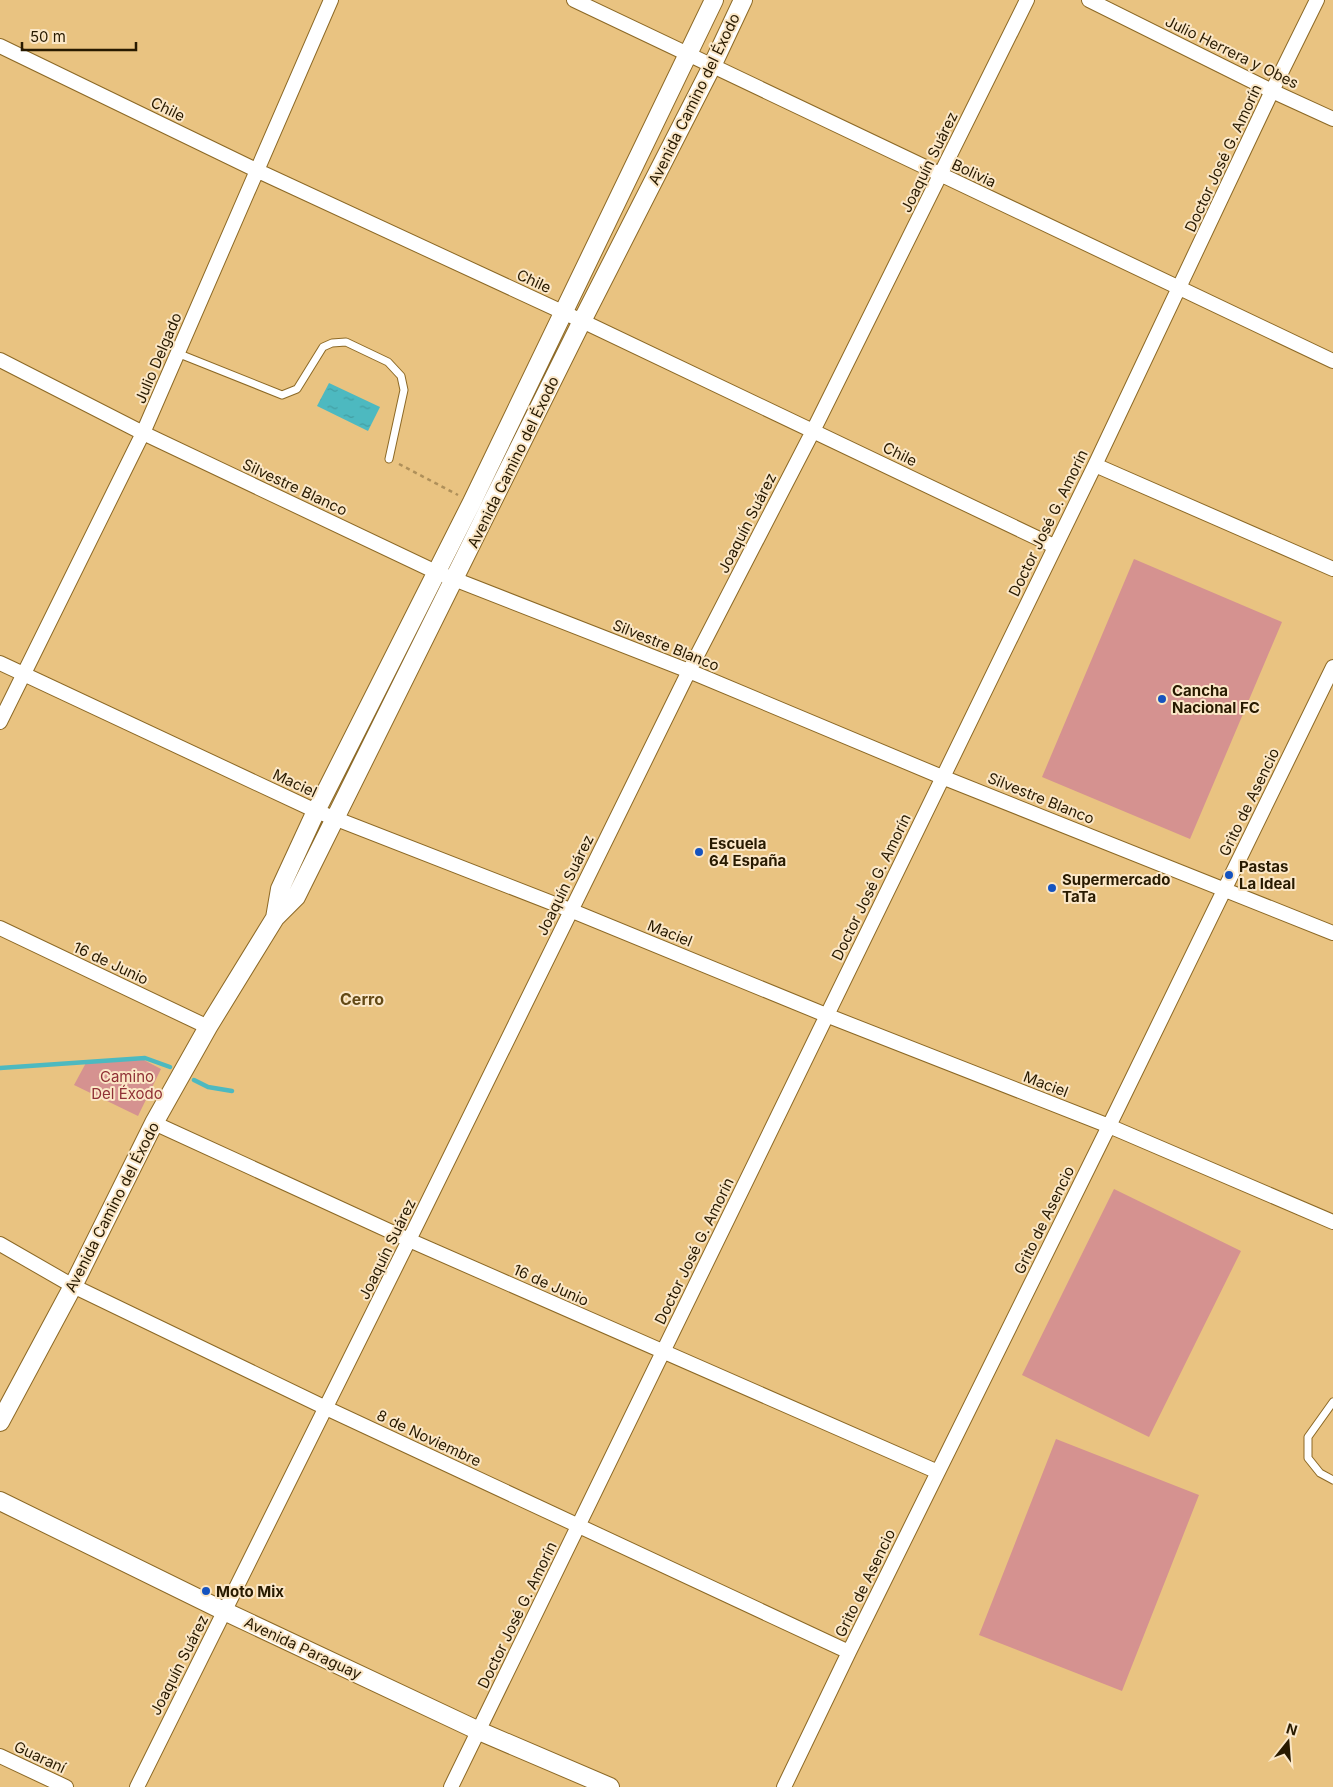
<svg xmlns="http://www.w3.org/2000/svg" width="1333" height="1787" font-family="Inter,sans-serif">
  <defs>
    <pattern id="water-ripples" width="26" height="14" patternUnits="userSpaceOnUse" patternTransform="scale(1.25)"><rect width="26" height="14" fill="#4db9c0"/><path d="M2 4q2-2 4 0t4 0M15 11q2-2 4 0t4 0" fill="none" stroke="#439ea3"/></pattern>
  </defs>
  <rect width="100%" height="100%" fill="#e9c381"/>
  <path fill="#d59290" d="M 1134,559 L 1282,622 L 1190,839 L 1042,777 Z
    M 144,1060 L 161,1069 L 138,1116 L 74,1085 L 87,1061 Z
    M 1114,1189 L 1241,1251 L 1149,1437 L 1022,1375 Z
    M 1056,1439 L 1199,1495 L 1122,1691 L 979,1635 Z"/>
  <path fill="url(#water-ripples)" d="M 329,383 L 380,407 L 368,431 L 317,406 Z"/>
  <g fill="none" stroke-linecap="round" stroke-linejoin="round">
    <path stroke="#4db9c0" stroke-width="4.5" d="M 0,1068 L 145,1058 L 170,1067
      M 194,1080 L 208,1087 L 232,1091"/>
    <g stroke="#8c6926" stroke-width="9">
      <path id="service" d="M 177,353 L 282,395 L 297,389 L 323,347 L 332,343 L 346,342 L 388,362 L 401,376 L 404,390 L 389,459
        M 1333,1402 L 1308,1437 L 1308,1458 L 1320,1473 L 1333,1480"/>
    </g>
    <g stroke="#8c6926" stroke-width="16">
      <path id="minor" d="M 574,0 L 1333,361
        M 1089,0 L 1272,91 L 1333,119
        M 0,46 L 256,170 L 582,321 L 1054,546
        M 0,360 L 143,433 L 436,572 L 689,671 L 942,777 L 1333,933
        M 1095,465 L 1333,569
        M 0,663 L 316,811 L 570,910 L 826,1015 L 1109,1126 L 1333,1222
        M 0,722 L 143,433 L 331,0
        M 0,928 L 208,1027
        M 154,1123 L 409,1240 L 938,1472
        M 0,1244 L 73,1286 L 326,1408 L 849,1652
        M 0,1756 L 66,1787
        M 137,1787 L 409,1240 L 689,671 L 813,431 L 1027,0
        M 451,1787 L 1095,465 L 1272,91 L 1317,0
        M 784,1787 L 849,1652 L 1109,1126 L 1333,667"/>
    </g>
    <g stroke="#8c6926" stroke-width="20">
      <path id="tertiary" d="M 275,918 L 280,889 L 316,811 L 472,502 L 714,0
        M 0,1422 L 73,1286 L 154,1123 L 208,1027 L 275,918 L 296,897 L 582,321 L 712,66 L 743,0
        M 0,1501 L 224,1611 L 479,1731 L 610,1787"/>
    </g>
    <path stroke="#af905a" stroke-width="2.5" stroke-dasharray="4 4" stroke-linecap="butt" d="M 399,464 L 458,495"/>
    <use href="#service" stroke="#fff" stroke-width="7"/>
    <use href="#minor" stroke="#fff" stroke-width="14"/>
    <use href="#tertiary" stroke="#fff" stroke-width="18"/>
  </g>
  <g fill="#1553bf" stroke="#fbe7c7" stroke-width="2">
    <circle cx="1162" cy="699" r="5"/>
    <circle cx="699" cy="852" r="5"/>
    <circle cx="1229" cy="875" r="5"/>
    <circle cx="1052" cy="888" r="5"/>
    <circle cx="206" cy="1591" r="5"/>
  </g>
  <g text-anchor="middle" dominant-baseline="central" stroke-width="4" stroke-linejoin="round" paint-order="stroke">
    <g font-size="15" fill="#281a00" stroke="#fbe7c7">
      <text transform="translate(1232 52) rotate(26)">Julio Herrera y Obes</text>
      <text transform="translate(694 99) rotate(-64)">Avenida Camino del Éxodo</text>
      <text transform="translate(168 109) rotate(26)">Chile</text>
      <text transform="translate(1223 158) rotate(-65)">Doctor José G. Amorín</text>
      <text transform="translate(929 162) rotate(-64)">Joaquín Suárez</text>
      <text transform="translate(974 173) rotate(25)">Bolivia</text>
      <text transform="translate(534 281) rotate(25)">Chile</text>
      <text transform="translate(158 358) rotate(-67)">Julio Delgado</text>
      <text transform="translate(900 454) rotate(26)">Chile</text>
      <text transform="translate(513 462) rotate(-64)">Avenida Camino del Éxodo</text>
      <text transform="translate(295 487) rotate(25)">Silvestre Blanco</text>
      <text transform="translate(747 523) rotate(-63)">Joaquín Suárez</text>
      <text transform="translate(1048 523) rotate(-64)">Doctor José G. Amorín</text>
      <text transform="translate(666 645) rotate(22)">Silvestre Blanco</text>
      <text transform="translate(295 783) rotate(25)">Maciel</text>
      <text transform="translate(1041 798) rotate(22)">Silvestre Blanco</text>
      <text transform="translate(1249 802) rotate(-64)">Grito de Asencio</text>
      <text transform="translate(565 885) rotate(-64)">Joaquín Suárez</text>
      <text transform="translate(871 887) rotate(-64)">Doctor José G. Amorín</text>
      <text transform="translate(670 933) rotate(22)">Maciel</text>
      <text transform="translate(111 963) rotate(25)">16 de Junio</text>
      <text transform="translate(1046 1084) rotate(21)">Maciel</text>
      <text transform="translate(112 1207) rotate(-63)">Avenida Camino del Éxodo</text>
      <text transform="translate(1044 1220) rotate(-64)">Grito de Asencio</text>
      <text transform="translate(387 1249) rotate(-64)">Joaquín Suárez</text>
      <text transform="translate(694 1251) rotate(-64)">Doctor José G. Amorín</text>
      <text transform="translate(551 1285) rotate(24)">16 de Junio</text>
      <text transform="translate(429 1438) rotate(25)">8 de Noviembre</text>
      <text transform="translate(865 1583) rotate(-64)">Grito de Asencio</text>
      <text transform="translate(517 1615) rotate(-64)">Doctor José G. Amorín</text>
      <text transform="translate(303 1648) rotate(25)">Avenida Paraguay</text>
      <text transform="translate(179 1665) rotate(-63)">Joaquín Suárez</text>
      <text transform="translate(40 1757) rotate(25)">Guaraní</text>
    </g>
    <g font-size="15" font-weight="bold" fill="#281a00" stroke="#fbe7c7" text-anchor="start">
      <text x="1172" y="690">Cancha<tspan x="1172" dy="17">Nacional FC</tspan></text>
      <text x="709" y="843">Escuela<tspan x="709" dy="17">64 España</tspan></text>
      <text x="1239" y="866">Pastas<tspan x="1239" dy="17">La Ideal</tspan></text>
      <text x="1062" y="879">Supermercado<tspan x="1062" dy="17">TaTa</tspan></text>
      <text x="216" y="1591">Moto Mix</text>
    </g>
    <g font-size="15" fill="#903136" stroke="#fbe7c7">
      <text x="127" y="1076">Camino<tspan x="127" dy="17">Del Éxodo</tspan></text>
    </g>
    <g font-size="16" font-weight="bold" fill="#634915" stroke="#fbe7c7">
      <text x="362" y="999">Cerro</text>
    </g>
  </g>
  <g transform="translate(1288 1742) rotate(17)" stroke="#fbe7c7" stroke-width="4" paint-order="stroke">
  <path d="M0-4L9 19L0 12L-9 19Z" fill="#281a00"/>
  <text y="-8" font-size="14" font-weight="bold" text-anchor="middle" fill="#281a00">N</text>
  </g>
  <path d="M22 42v8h114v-8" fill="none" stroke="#281a00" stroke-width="2.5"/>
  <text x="30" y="42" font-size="15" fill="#281a00" stroke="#fbe7c7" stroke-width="4" paint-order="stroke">50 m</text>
</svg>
